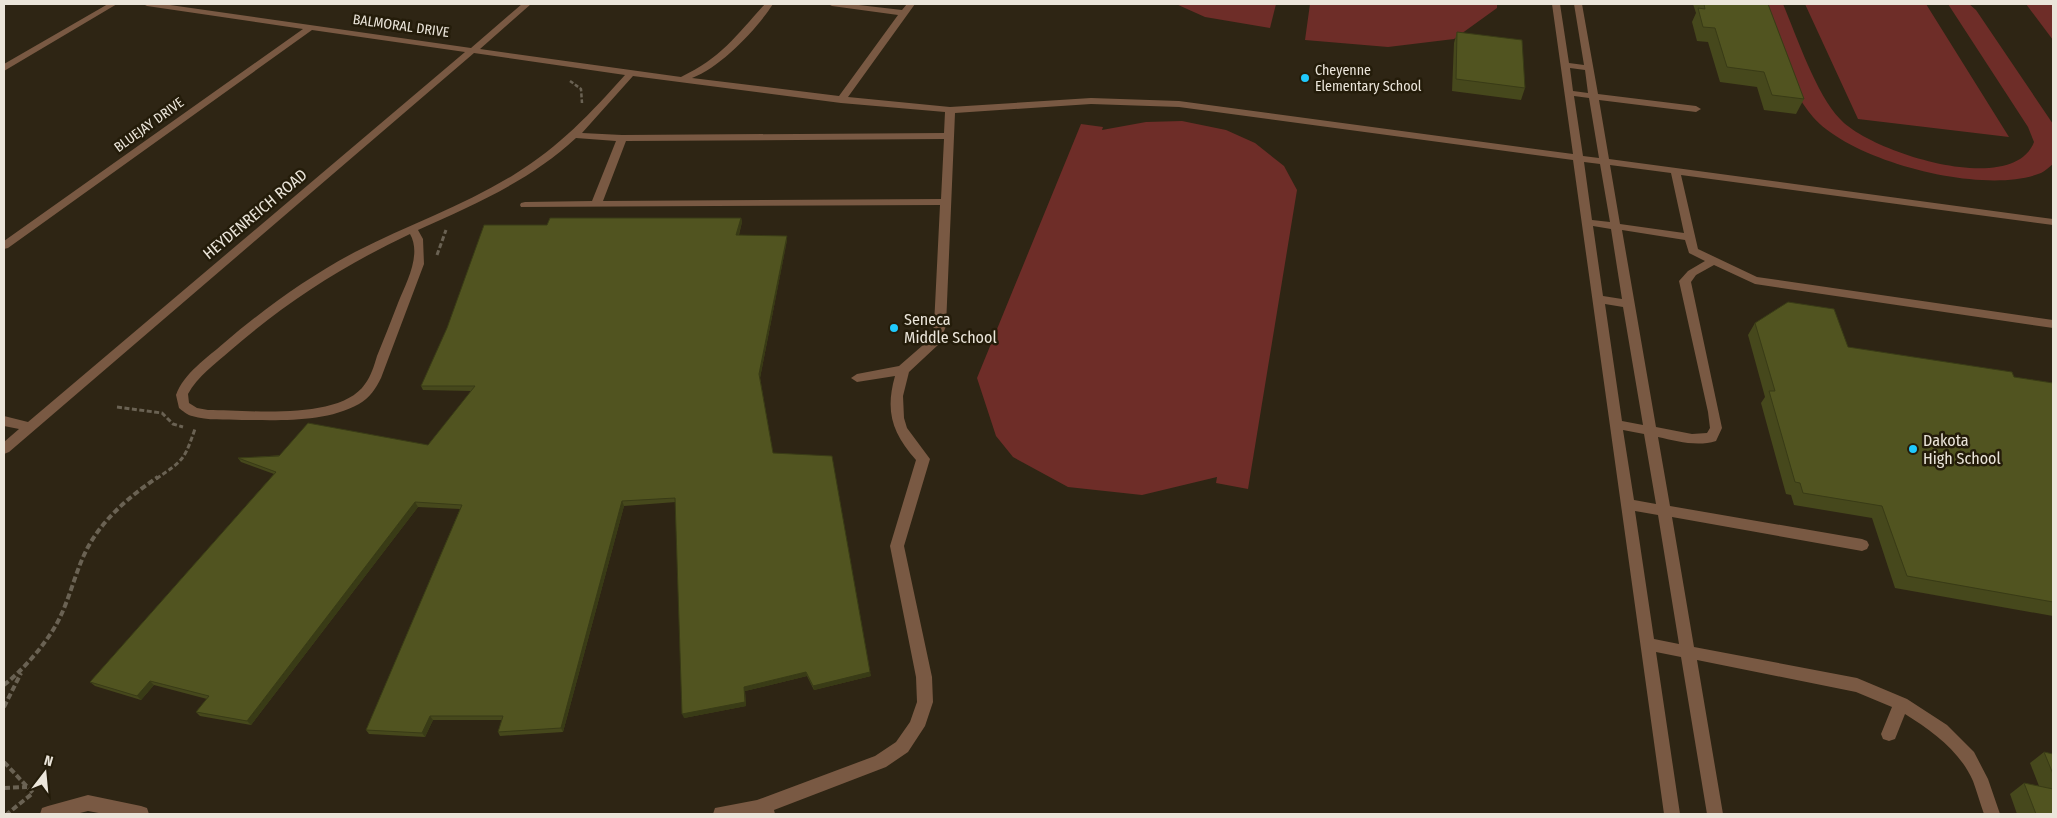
<svg xmlns="http://www.w3.org/2000/svg" width="2057" height="818" font-family="'Fira Sans Condensed',sans-serif">
  <rect width="100%" height="100%" fill="#2e2514"/>
  <path fill="#6e2d28" d="M 1176,4 L 1276,4 L 1270,28 L 1205,17 Z
    M 1310,4 L 1497,4 L 1497,8 L 1454,39 L 1388,47 L 1305,40 Z
    M 1759,4 L 1783,4 C 1797,37 1816,94 1840,119 C 1870,152 2013,198 2034,142 L 2028,127 L 1948,4 L 1969,4 L 1976,10 L 2053,124 L 2053,164 C 2049,167 2045,171 2041,173 C 1985,196 1852,162 1813,117 C 1790,91 1773,37 1759,4 Z
    M 1805,4 L 1926,4 L 2009,137 L 1858,119 Z
    M 2026,4 L 2053,4 L 2053,40 Z
    M 1182,121 L 1226,130 L 1255,143 L 1284,166 L 1297,190 L 1248,489 L 1216,483 L 1217,477 L 1142,495 L 1068,487 L 1013,457 L 996,436 L 977,378 L 1081,124 L 1103,127 L 1102,130 L 1146,122 Z"/>
  <g fill="none" stroke-linecap="round" stroke-linejoin="round">
    <path stroke="#6a6253" stroke-width="2.5" stroke-dasharray="4 2" stroke-linecap="butt" d="M 570,81 L 581,89 L 582,103"/>
    <path stroke="#6a6253" stroke-width="3" stroke-dasharray="5 2.5" stroke-linecap="butt" d="M 437,255 L 446,230
      M 117,407 L 162,413 L 173,424 L 183,427
      M 156,479 C 184,460 184,460 195,429"/>
    <path stroke="#6a6253" stroke-width="4" stroke-dasharray="6 3" stroke-linecap="butt" d="M 4,685 C 23,670 44,646 56,625 C 70,600 75,571 88,547 C 103,519 131,495 158,477
      M 4,707 L 21,673
      M 4,762 L 33,793 L 7,814
      M 4,788 L 27,787"/>
    <path fill="#795943" fill-rule="evenodd" d="M 108,4 L 117,4 L 4,71 L 4,64 Z
      M 143,4 L 163,4 L 471,48 L 522,4 L 531,4 L 480,49 L 681,77 C 721,58 736,36 765,4 L 773,4 C 757,29 721,67 692,78 L 839,96 L 898,15 L 832,6 L 828,4 L 850,4 L 902,10 L 907,4 L 915,4 L 848,97 L 950,107 L 1091,98 L 1179,101 L 1573,154 L 1552,4 L 1560,4 L 1569,63 L 1584,65 L 1574,4 L 1582,4 L 1598,94 L 1696,106 L 1701,109 L 1696,112 L 1599,100 L 1609,159 L 2053,219 L 2053,225 L 1681,175 L 1698,249 L 1757,277 L 2053,320 L 2053,328 L 1755,284 L 1714,265 L 1696,275 L 1691,282 L 1722,428 L 1716,441 C 1697,447 1676,441 1658,437 L 1670,506 L 1862,539 L 1867,541 L 1869,545 L 1867,549 L 1862,551 L 1672,517 L 1694,647 L 1857,678 L 1907,699 L 1947,725 L 1974,752 L 1988,779 L 2000,814 L 1984,814 C 1980,803 1977,792 1973,781 C 1960,751 1932,731 1905,714 L 1895,739 L 1889,741 L 1883,739 L 1881,734 L 1892,707 L 1856,692 L 1697,660 L 1723,814 L 1707,814 L 1681,657 L 1656,652 L 1680,814 L 1664,814 L 1573,160 L 1179,107 L 1091,104 L 955,113 L 946,326 L 939,344 L 909,372 L 903,396 L 904,418 L 907,428 L 930,459 L 904,546 L 932,677 L 933,702 L 925,726 L 908,752 L 886,767 L 774,810 L 775,814 L 713,814 L 715,808 L 757,800 L 875,756 L 896,742 L 910,722 L 917,702 L 916,677 L 890,546 L 916,460 C 892,433 885,411 895,376 L 857,382 L 851,378 L 857,374 L 899,366 L 930,339 L 934,326 L 940,205 L 521,207 L 520,205 L 521,203 L 525,202 L 592,201 L 616,141 L 576,138 C 531,180 474,205 418,230 L 423,239 L 424,264 L 381,378 C 376,388 370,398 359,404 C 325,423 279,420 242,420 C 225,419 208,421 192,416 C 187,415 183,411 179,408 L 176,395 C 184,373 207,358 224,343 C 265,308 308,277 355,252 C 408,225 465,205 515,174 C 559,147 591,113 625,75 L 474,53 L 9,452 L 4,454 L 4,442 L 19,429 L 4,426 L 4,416 L 28,422 L 465,52 L 312,30 L 8,248 L 4,249 L 4,241 L 303,29 L 147,6 ZM 1570,68 L 1585,70 L 1588,93 L 1573,91 ZM 633,76 L 841,103 L 945,112 L 944,133 L 622,135 L 582,133 ZM 1574,96 L 1589,98 L 1599,158 L 1583,156 ZM 944,139 L 941,199 L 603,201 L 626,141 ZM 1584,162 L 1600,164 L 1610,222 L 1592,220 ZM 1610,165 L 1671,173 L 1684,233 L 1620,224 ZM 1593,226 L 1611,229 L 1622,299 L 1603,296 ZM 1622,230 L 1685,240 L 1689,253 L 1705,261 L 1688,271 L 1679,281 L 1708,412 L 1710,428 L 1707,433 L 1692,434 L 1656,427 ZM 410,234 C 422,255 406,283 398,303 C 391,321 384,339 377,356 C 374,366 371,376 365,384 C 340,421 248,410 208,410 L 197,408 L 189,403 L 188,394 C 197,377 216,363 231,350 C 285,303 344,265 410,234 ZM 1605,304 L 1623,307 L 1643,425 L 1622,421 ZM 1623,430 L 1644,434 L 1656,504 L 1634,500 ZM 1635,511 L 1658,515 L 1679,644 L 1654,639 Z
      M 88,795 L 141,806 L 147,808 L 149,814 L 104,814 L 88,811 L 76,814 L 40,814 L 42,808 L 48,806 Z"/>
  </g>
  <path fill="#46481c" d="M 1693,4 L 1768,4 L 1804,99 L 1796,114 L 1764,110 L 1757,87 L 1720,82 L 1708,42 L 1697,41 L 1692,22 L 1696,13 Z
    M 1457,32 L 1525,88 L 1521,100 L 1452,91 L 1454,43 Z
    M 741,218 L 742,222 L 739,235 L 787,240 L 760,378 L 773,453 L 871,676 L 814,690 L 807,676 L 745,691 L 746,706 L 684,718 L 676,502 L 624,506 L 563,732 L 500,736 L 498,732 L 502,720 L 433,720 L 425,737 L 369,734 L 366,730 L 460,509 L 418,507 L 251,725 L 200,716 L 196,712 L 207,699 L 154,685 L 141,700 L 95,686 L 90,682 L 274,474 L 241,462 L 238,458 L 428,445 L 472,391 L 423,390 L 421,386 Z
    M 1755,323 L 1848,347 L 2014,377 L 2053,383 L 2053,616 L 1895,588 L 1872,518 L 1794,505 L 1791,495 L 1786,494 L 1761,403 L 1765,397 L 1748,335 Z
    M 2044,752 L 2053,754 L 2053,814 L 2017,814 L 2010,794 L 2024,783 L 2039,786 L 2030,763 Z"/>
  <path fill="#393b16" d="M 741,218 L 742,222 L 737,240 L 736,235 Z
    M 787,236 L 787,240 L 760,378 L 759,374 Z
    M 832,456 L 871,676 L 814,690 L 813,686 Z
    M 622,501 L 624,506 L 563,732 L 561,728 Z
    M 415,502 L 418,507 L 251,725 L 247,721 Z
    M 806,672 L 807,676 L 745,691 L 746,706 L 684,718 L 682,714 L 744,687 Z
    M 150,681 L 154,685 L 141,700 L 137,696 Z
    M 430,716 L 433,720 L 425,737 L 422,733 Z"/>
  <path fill="#515420" stroke="#393b16" d="M 1704,4 L 1768,4 L 1804,99 L 1772,95 L 1764,72 L 1727,67 L 1715,28 L 1703,27 L 1698,8 L 1705,9 Z
    M 1457,32 L 1522,40 L 1525,88 L 1456,79 Z
    M 550,218 L 741,218 L 736,235 L 787,236 L 759,374 L 773,453 L 832,456 L 870,672 L 813,686 L 806,672 L 744,687 L 745,702 L 682,714 L 675,498 L 622,501 L 561,728 L 498,732 L 503,716 L 430,716 L 422,733 L 366,730 L 462,505 L 415,502 L 247,721 L 196,712 L 209,696 L 150,681 L 137,696 L 90,682 L 276,472 L 238,458 L 279,456 L 308,423 L 428,445 L 475,386 L 421,386 L 447,328 L 484,225 L 547,225 Z
    M 1788,302 L 1834,309 L 1848,347 L 2012,372 L 2014,377 L 2053,383 L 2053,602 L 1907,576 L 1882,506 L 1803,493 L 1800,483 L 1795,482 L 1769,391 L 1775,391 L 1755,323 Z
    M 2044,752 L 2053,754 L 2053,774 Z
    M 2024,783 L 2053,789 L 2053,814 L 2036,814 Z"/>
  <g fill="#20c9fd" stroke="#241c0a" stroke-width="2">
    <circle cx="1305" cy="78" r="5"/>
    <circle cx="894" cy="328" r="5"/>
    <circle cx="1913" cy="449" r="5"/>
  </g>
  <g text-anchor="middle" dominant-baseline="central" stroke-width="5" stroke-linejoin="round" paint-order="stroke">
    <g font-size="14" fill="#ebe5da" stroke="#241c0a">
      <text transform="translate(401 26) rotate(8)">BALMORAL DRIVE</text>
      <text transform="translate(149 125) rotate(-36)">BLUEJAY DRIVE</text>
    </g>
    <g font-size="14" fill="#ebe5da" stroke="#241c0a" text-anchor="start">
      <text x="1315" y="70">Cheyenne<tspan x="1315" dy="16">Elementary School</tspan></text>
    </g>
    <g font-size="16" fill="#ebe5da" stroke="#241c0a">
      <text transform="translate(255 214) rotate(-40)">HEYDENREICH ROAD</text>
    </g>
    <g font-size="16" fill="#ebe5da" stroke="#241c0a" text-anchor="start">
      <text x="904" y="319">Seneca<tspan x="904" dy="18">Middle School</tspan></text>
      <text x="1923" y="440">Dakota<tspan x="1923" dy="18">High School</tspan></text>
    </g>
  </g>
  <rect width="2057" height="818" fill="none" stroke="#ebe5da" stroke-width="10"/>
  <g transform="translate(45 773) rotate(16)" stroke="#241c0a" stroke-width="4" paint-order="stroke">
  <path d="M0-4L9 19L0 12L-9 19Z" fill="#ebe5da"/>
  <text y="-8" font-size="14" font-weight="bold" text-anchor="middle" fill="#ebe5da">N</text>
  </g>
</svg>
